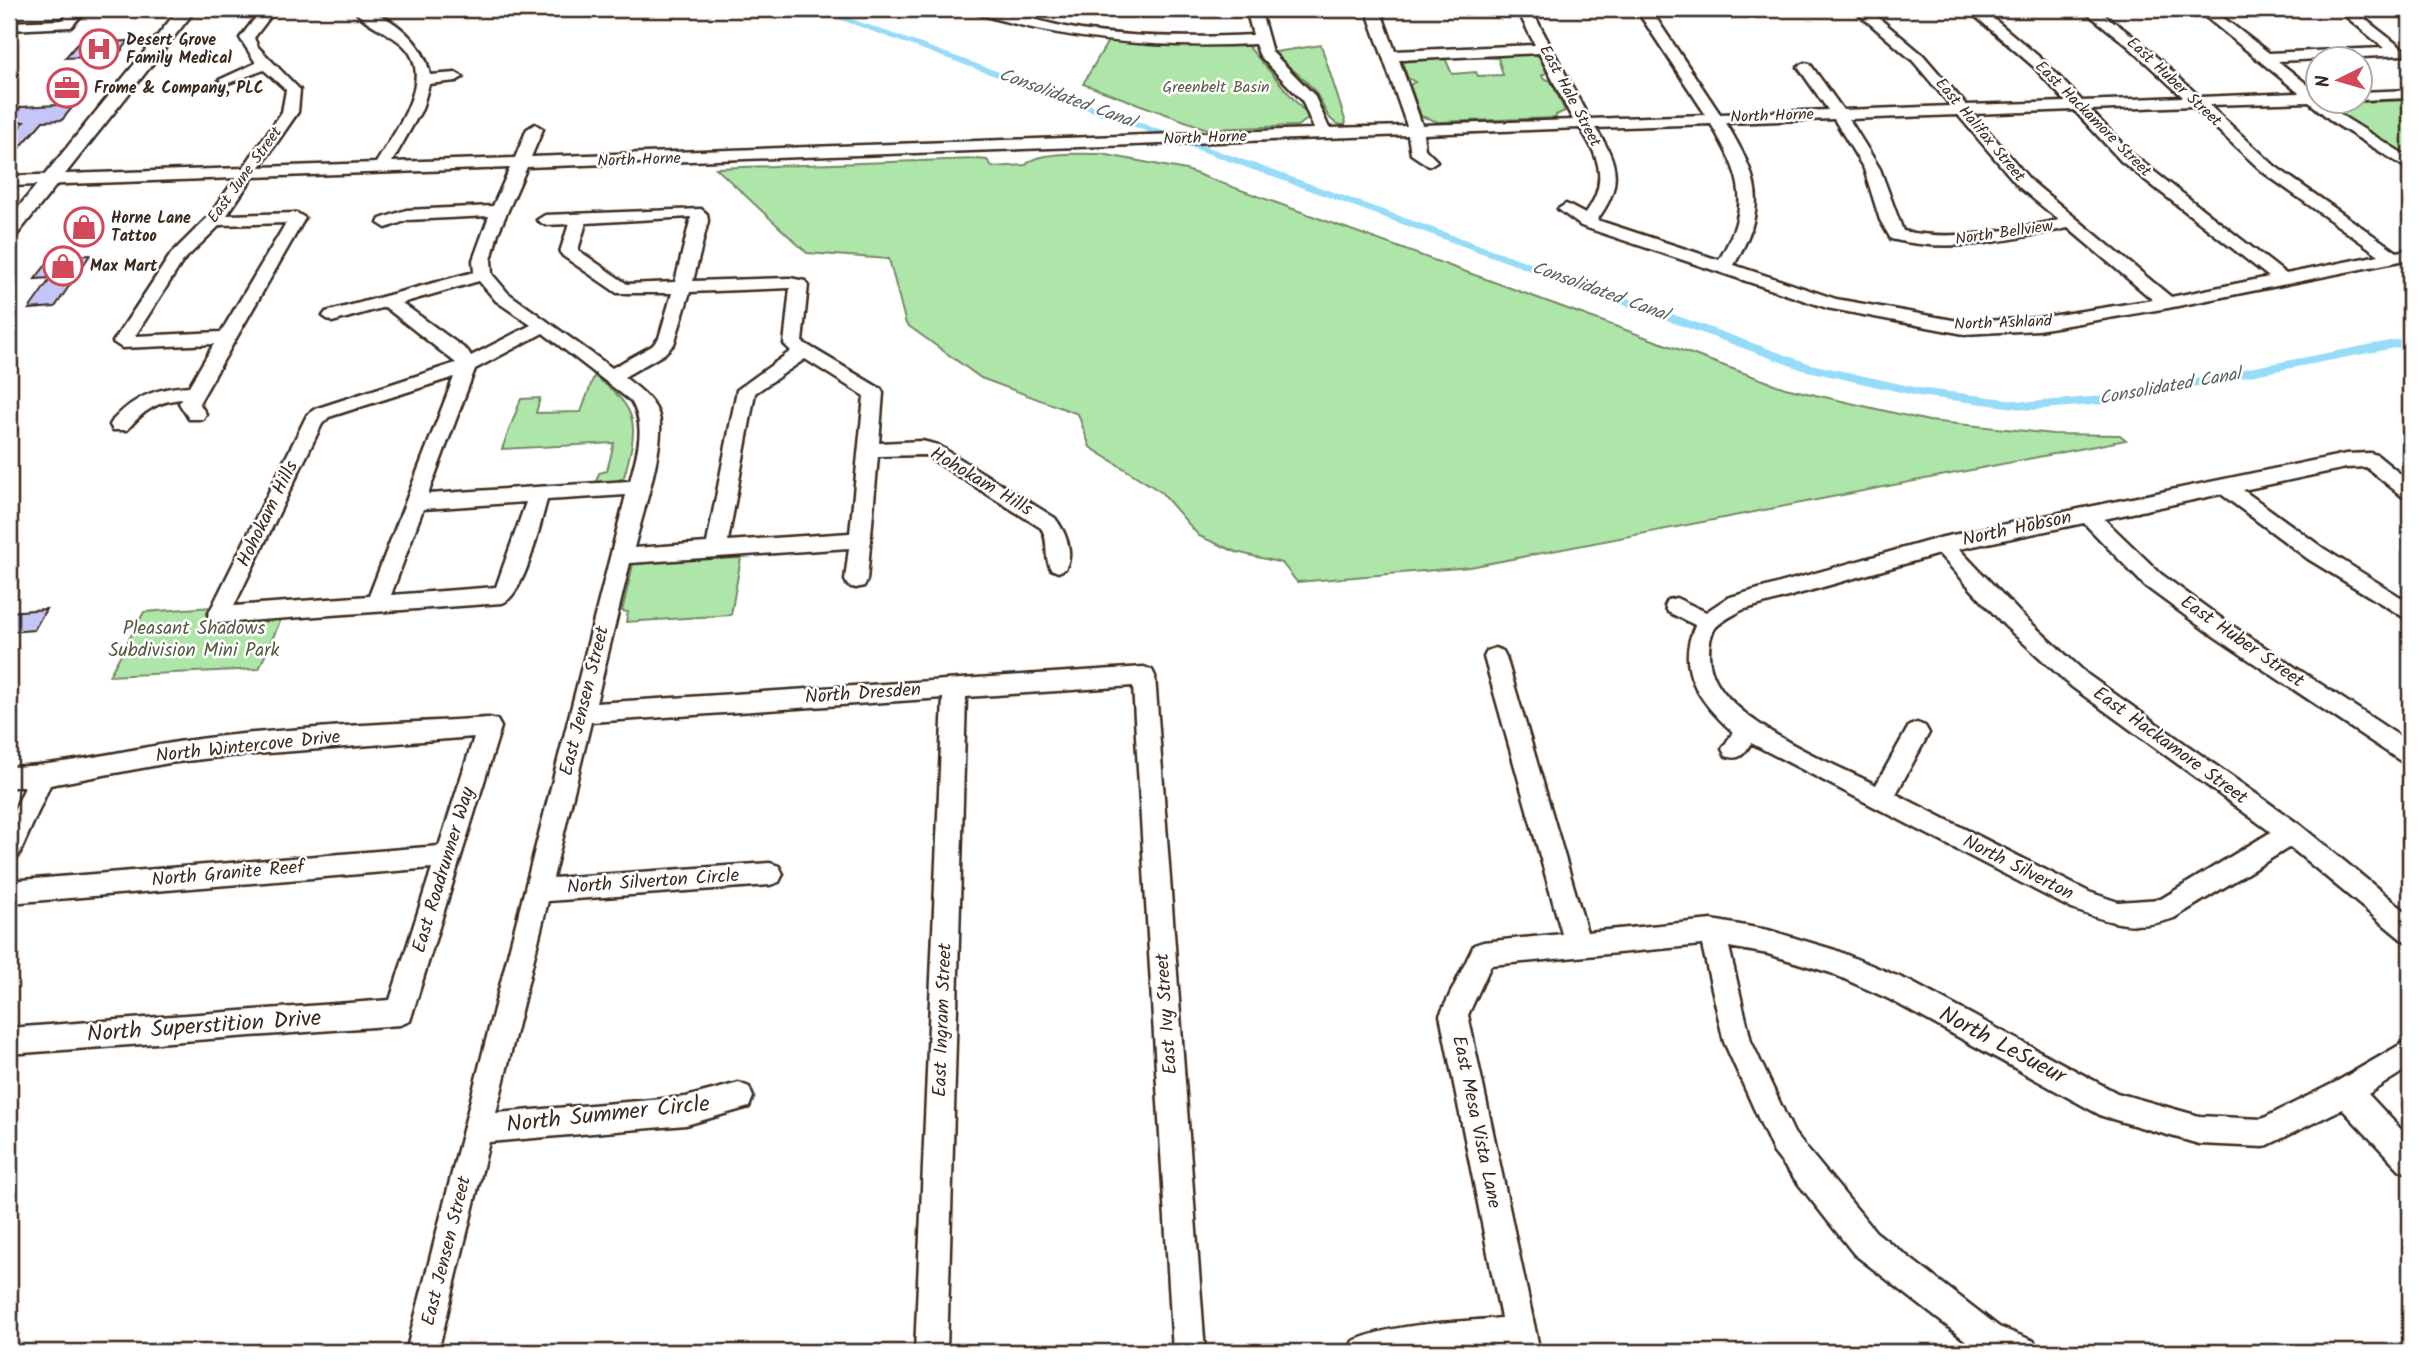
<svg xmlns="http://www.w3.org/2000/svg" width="2419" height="1361" font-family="Kalam,sans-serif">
  <rect width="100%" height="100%" fill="#fff"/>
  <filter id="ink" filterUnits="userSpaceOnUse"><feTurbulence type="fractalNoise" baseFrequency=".0143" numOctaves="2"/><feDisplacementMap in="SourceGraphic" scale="14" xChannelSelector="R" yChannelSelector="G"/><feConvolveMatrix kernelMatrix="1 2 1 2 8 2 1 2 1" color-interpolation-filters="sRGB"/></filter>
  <g filter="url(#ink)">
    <path fill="#aee6aa" stroke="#748864" stroke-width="2" d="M 1108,41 L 1248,46 L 1310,118 L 1297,126 L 1207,129 L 1083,84 Z
      M 1321,45 L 1346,123 L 1344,125 C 1327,125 1324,105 1316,93 C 1305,77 1287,68 1275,52 Z
      M 1533,54 L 1539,56 L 1547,73 L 1542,75 L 1543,78 L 1551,81 L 1565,111 L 1556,115 L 1556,118 L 1438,122 L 1421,116 L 1410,85 L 1415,82 L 1408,78 L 1402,62 L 1445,58 L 1452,74 L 1476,72 L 1478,76 L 1503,75 L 1498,58 L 1465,57 Z
      M 2410,100 L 2410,159 L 2351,123 L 2332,106 L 2341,103 Z
      M 1102,154 L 1186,170 L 1785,388 L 1929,421 L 2053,434 L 2120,435 L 2126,440 L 1470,567 L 1297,582 L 1282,563 L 1236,552 L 1199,536 L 1161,492 L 1090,447 L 1078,414 L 981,378 L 906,324 L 889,259 L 807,253 L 716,168 L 976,159 L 987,160 L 992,167 L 1026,165 C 1035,151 1085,154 1102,154 Z
      M 594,376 C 641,409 638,426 624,477 L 614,483 L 595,485 L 599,473 L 607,471 L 614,443 L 502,449 L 521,399 L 540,398 L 536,413 L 581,412 Z
      M 722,556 L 721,559 L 741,558 L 731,615 L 626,622 L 628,612 L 622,611 L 633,564 Z
      M 213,607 L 282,617 L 259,669 L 109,676 L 144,612 Z"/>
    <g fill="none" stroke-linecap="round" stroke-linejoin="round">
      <path fill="#96dbf8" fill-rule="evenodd" d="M 811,9 L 824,9 L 1811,364 L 1918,388 L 2031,402 L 2104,396 L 2410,337 L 2410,345 L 2104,404 L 2031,410 L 1918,396 L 1803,370 Z"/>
    </g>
    <path fill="#c5c6f8" stroke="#3b2a1e" stroke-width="2" d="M 129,41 L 117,56 L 65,58 L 77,44 Z
      M 75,104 L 62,120 L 43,121 L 9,160 L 9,139 L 24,122 L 9,120 L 21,107 Z
      M 90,255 L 55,307 L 29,309 L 51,278 L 35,279 L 49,261 L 53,257 Z
      M 46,609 L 34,630 L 9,632 L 9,612 Z"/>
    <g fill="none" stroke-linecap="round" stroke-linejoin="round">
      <g stroke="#3b2a1e" stroke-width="5">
        <path id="minor" d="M 73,9 L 87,9 L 71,27 L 9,30 L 9,22 L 62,20 Z
          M 262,9 L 276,9 L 254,38 L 258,47 L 300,90 L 298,112 L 260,167 L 376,163 C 394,133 438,76 402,44 C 387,31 365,24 353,9 C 387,9 425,42 430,75 L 456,73 L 463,77 L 456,81 L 429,84 L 422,109 L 392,162 L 515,158 L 527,129 L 535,124 L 543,129 L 531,157 L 1314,129 L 1302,100 L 1260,56 L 1255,44 C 1158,49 1065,41 972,12 L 970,9 C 1007,9 1044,24 1081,30 C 1138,38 1196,38 1253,35 L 1246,9 L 1260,9 L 1272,52 L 1314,95 L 1329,128 L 1407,126 L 1366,9 L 1380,9 L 1395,51 L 1535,45 L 1517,9 L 1531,9 L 1589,119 L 1706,115 L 1636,9 L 1650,9 L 1720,114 L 1828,110 L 1798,67 L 1805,63 L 1810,64 L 1843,110 L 1951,106 L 1913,61 L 1853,9 L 1868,9 L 1923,55 L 1966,105 L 2066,102 L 2034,67 L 1967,9 L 1982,9 L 2044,61 L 2082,101 L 2183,97 L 2128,46 L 2082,9 L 2097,9 L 2138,40 L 2200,97 L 2299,93 L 2196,9 L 2212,9 L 2269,53 L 2384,48 L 2337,9 L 2352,9 L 2403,49 L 2403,55 L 2278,61 L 2318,93 L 2318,102 L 2326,102 L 2344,117 L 2410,158 L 2410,170 L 2334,123 L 2309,102 L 2209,105 L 2276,167 L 2397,252 L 2410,249 L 2410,259 L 2168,308 L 2038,330 L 1964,334 L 1827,308 L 1581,226 L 1558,209 L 1566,204 L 1585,214 C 1608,184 1601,158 1580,128 L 1423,134 L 1425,149 L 1437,161 L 1429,166 L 1411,154 L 1408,135 L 527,167 L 498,233 L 491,260 L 492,274 L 508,293 L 612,368 L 652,346 L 659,338 L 672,293 L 617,293 L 563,256 L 560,252 L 569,224 L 545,225 L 537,220 L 545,215 L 701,209 L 707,214 L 708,221 L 693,281 L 790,278 L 805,281 L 808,285 L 802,342 L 881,389 L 883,393 L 879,443 L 922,441 L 938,445 L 1055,518 C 1065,531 1075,553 1065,569 L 1058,572 L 1051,569 C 1043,556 1050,541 1041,528 L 925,455 L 878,456 L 867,580 L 864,586 L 856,588 L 848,586 L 845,580 L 849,548 L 630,563 L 596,703 L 1144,667 L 1152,670 L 1155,676 L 1205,1352 L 1173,1352 L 1133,686 L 966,697 L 947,1352 L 915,1352 L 943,698 L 591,722 L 553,878 L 770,863 L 779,866 L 783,874 L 779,882 L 770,885 L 548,901 L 496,1113 L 686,1097 L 739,1083 L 749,1087 L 753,1097 L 749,1107 L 686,1125 L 489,1142 L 438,1352 L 406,1352 L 626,495 L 547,500 C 540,524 525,596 502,603 L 219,623 L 211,621 L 208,615 L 307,415 L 315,409 L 456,363 L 385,307 L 332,322 L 323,316 L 326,312 L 474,272 L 473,260 L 489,216 L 408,220 L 386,228 L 378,223 L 380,219 L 406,210 L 493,206 L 510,168 L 253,177 L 227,215 L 297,213 L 305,218 L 199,403 L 206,414 L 203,419 L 189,419 L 179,403 L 182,399 C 157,401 143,411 127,430 L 113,430 L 110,425 L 113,420 C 135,396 157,388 189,386 L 214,344 L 122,348 L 113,342 L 171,254 L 209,216 L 236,178 L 9,186 L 9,176 L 243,168 L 282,112 L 286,90 L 264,70 L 226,84 L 219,80 L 256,63 L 240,38 ZM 1539,53 L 1573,120 L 1422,125 L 1399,60 ZM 2192,106 L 2264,173 L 2379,255 L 2286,274 L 2133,155 L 2090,110 ZM 2074,110 L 2121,161 L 2269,277 L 2171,297 L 2031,181 L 1974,114 ZM 1958,115 L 2019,187 L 2059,220 C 2007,230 1955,242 1903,231 L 1880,169 L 1849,119 ZM 1834,119 L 1864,169 L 1880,220 L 1891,239 C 1951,254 2009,240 2068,228 L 2153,300 L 2038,318 L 1964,322 L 1836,299 L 1734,265 C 1768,206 1760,180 1726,123 ZM 1711,124 C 1742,177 1752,204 1719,260 L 1597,220 C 1623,186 1619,162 1595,128 ZM 691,217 L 675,282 L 627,284 L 578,250 L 586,223 ZM 286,223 L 221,332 L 135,336 L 183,261 L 220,225 ZM 479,281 L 496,301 L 531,325 L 471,356 L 468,351 L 402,303 ZM 790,288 L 784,344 L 791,351 L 737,390 L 707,543 L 634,548 C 641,519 668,437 658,413 C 651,397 637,387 624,377 L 664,354 L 674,344 L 690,292 ZM 543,333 L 631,401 C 647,427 637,453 630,481 L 428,494 L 475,369 ZM 805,359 L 864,396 L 850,533 L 728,541 L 755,393 ZM 454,377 L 369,596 L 234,606 L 322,424 L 329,417 ZM 526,502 L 496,587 L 391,595 L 423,509 Z
          M 2410,90 L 2410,98 L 2360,100 L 2360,92 Z
          M 2370,453 L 2377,455 L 2410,482 L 2410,499 L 2403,497 L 2366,467 L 2346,468 L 2243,490 L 2323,548 L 2410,603 L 2410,621 L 2308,559 L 2221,494 L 2104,519 L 2161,574 L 2225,621 L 2410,743 L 2410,765 L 2402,762 L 2209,633 L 2145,586 L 2084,523 L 1959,549 L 2021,614 L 2088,675 L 2300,825 L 2410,915 L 2410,943 L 2401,939 L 2290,847 L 2174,918 C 2136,932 2108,922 2072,909 L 1751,743 C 1744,754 1740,761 1726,756 L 1722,749 L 1733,732 C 1700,702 1675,670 1695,625 L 1668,612 L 1665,606 L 1668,600 L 1676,598 L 1706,612 L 1727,598 L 1943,537 L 2346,454 ZM 1939,554 L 2005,626 L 2072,687 L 2271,832 L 2161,899 L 2118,902 L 2089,892 L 1896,794 L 1929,733 L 1925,726 L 1917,723 L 1909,726 L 1876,785 C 1829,761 1708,716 1709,654 C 1709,646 1710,635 1715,628 C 1721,621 1734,615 1742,610 Z
          M 1495,648 L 1503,651 L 1506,657 L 1587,932 L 1712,920 L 1768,930 L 1835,950 L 1909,981 L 2117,1093 L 2199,1116 L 2262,1119 L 2336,1082 L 2410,1039 L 2410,1067 L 2368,1094 L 2410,1139 L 2410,1174 L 2400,1170 L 2342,1109 L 2264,1147 L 2199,1144 L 2102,1116 L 1889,999 L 1831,973 L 1768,954 L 1729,947 L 1751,1041 L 1794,1133 L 1876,1232 L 1999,1327 L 2034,1341 L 2039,1352 L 1978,1350 L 1854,1254 L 1774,1153 L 1724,1042 L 1702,945 L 1491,965 L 1468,1015 L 1540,1352 L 1508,1352 L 1508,1349 L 1478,1352 L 1348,1352 L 1353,1341 C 1397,1322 1454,1323 1501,1318 L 1440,1015 L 1474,945 L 1483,942 L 1562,934 L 1484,657 L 1487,651 Z
          M 489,718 L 497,720 L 501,727 L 410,1021 L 400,1025 L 9,1054 L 9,1028 L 390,1000 L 432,868 L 9,903 L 9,881 L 439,846 L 474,737 L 229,756 L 169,763 L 50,785 L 18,857 L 9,860 L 9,822 L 25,787 L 9,787 L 9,767 C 71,765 131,748 192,740 C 291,727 390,724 489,718 Z"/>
      </g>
      <g stroke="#3b2a1e" stroke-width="5">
        <path id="major" d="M 179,9 L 196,9 L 16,236 L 9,238 L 9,219 Z"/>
      </g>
      <use href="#minor" fill="#fff" fill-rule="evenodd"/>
      <use href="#major" fill="#fff" fill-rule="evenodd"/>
    </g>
  </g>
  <defs>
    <g id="hospital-ring" transform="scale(2.0125)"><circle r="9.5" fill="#fff" stroke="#d1495b" stroke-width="1.5"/><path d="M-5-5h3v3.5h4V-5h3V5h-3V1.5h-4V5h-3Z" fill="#d1495b"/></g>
    <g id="office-ring" transform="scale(2.0125)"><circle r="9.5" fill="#fff" stroke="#d1495b" stroke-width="1.5"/><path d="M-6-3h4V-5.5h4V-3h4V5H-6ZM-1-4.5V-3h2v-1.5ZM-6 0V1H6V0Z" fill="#d1495b"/></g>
    <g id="shop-ring" transform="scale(2.0125)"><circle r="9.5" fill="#fff" stroke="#d1495b" stroke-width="1.5"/><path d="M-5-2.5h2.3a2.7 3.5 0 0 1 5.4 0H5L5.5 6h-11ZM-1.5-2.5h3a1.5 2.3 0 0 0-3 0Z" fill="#d1495b"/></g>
  </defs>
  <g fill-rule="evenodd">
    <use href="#hospital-ring" x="99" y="49"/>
    <use href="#office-ring" x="67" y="88"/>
    <use href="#shop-ring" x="84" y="227"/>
    <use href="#shop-ring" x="63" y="266"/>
  </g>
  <g text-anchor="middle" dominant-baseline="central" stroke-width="5" stroke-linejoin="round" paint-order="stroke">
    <g font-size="16" font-weight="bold" fill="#3b2a1e" stroke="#fff" text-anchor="start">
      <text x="126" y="40">Desert Grove<tspan x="126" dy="18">Family Medical</tspan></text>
      <text x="94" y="88">Frome &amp; Company, PLC</text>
      <text x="111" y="218">Horne Lane<tspan x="111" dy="18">Tattoo</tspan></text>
      <text x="90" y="266">Max Mart</text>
    </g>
    <g font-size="16" fill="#3b2a1e" stroke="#fff">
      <text transform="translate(2174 82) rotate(43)">East Huber Street</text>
      <text transform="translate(1570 96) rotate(62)">East Hale Street</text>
      <text transform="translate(1772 116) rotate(-2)">North Horne</text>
      <text transform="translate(2093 119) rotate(45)">East Hackamore Street</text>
      <text transform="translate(1980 130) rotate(50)">East Halifax Street</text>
      <text transform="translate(1205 138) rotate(-2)">North Horne</text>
      <text transform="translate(639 160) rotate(-2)">North Horne</text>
      <text transform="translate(245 175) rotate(-54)">East June Street</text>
      <text transform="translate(2004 233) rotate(-8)">North Bellview</text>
      <text transform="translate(2003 323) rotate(-2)">North Ashland</text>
    </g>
    <g font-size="16" fill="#585941" stroke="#fff">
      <text x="1216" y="87">Greenbelt Basin</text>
    </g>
    <g font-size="18" font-style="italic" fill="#565f5f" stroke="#fff">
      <text transform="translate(1067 99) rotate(20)">Consolidated Canal</text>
      <text transform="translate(1600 292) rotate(20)">Consolidated Canal</text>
      <text transform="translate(2170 387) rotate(-10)">Consolidated Canal</text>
    </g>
    <g font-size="19" fill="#3b2a1e" stroke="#fff">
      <text transform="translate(981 482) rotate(31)">Hohokam Hills</text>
      <text transform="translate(268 514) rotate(-64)">Hohokam Hills</text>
      <text transform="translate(2017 529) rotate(-12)">North Hobson</text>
      <text transform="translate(2242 642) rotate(35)">East Huber Street</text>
      <text transform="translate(863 694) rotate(-4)">North Dresden</text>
      <text transform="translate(585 701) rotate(-76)">East Jensen Street</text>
      <text transform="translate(2170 746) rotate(36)">East Hackamore Street</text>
      <text transform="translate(248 747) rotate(-6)">North Wintercove Drive</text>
      <text transform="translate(2018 868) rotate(27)">North Silverton</text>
      <text transform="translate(444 870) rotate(-73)">East Roadrunner Way</text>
      <text transform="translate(228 874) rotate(-5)">North Granite Reef</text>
      <text transform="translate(653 882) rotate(-4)">North Silverton Circle</text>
      <text transform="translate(1167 1014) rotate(-94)">East Ivy Street</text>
      <text transform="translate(943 1020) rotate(-88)">East Ingram Street</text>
      <text transform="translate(1476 1122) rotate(78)">East Mesa Vista Lane</text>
      <text transform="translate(447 1251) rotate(-76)">East Jensen Street</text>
    </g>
    <g font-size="19" fill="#585941" stroke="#fff">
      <text x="194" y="629">Pleasant Shadows<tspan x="194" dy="22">Subdivision Mini Park</tspan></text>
    </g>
    <g font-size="23" fill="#3b2a1e" stroke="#fff">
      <text transform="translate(204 1027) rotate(-4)">North Superstition Drive</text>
      <text transform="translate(2002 1046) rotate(28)">North LeSueur</text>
      <text transform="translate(608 1115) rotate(-6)">North Summer Circle</text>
    </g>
  </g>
  <rect width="2419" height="1361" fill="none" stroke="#fff" stroke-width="35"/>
  <rect x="18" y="18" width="2384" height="1326" fill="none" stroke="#3b2a1e" stroke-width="2.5" filter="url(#ink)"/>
  <g transform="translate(2339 80) rotate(265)"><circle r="33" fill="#ffffff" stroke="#b1aaa5" stroke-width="2"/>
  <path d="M0-5L12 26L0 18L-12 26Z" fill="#d1495b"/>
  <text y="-10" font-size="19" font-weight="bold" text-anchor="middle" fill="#3b2a1e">N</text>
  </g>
</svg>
